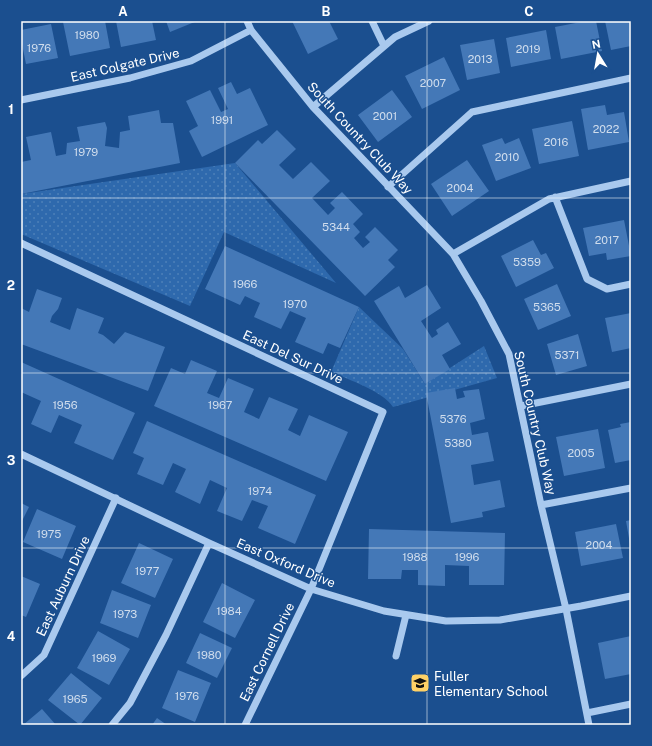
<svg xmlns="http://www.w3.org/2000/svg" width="652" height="746" font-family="'Public Sans',sans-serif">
  <defs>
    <pattern id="park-dots" width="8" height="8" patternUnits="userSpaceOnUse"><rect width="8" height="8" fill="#2e69ad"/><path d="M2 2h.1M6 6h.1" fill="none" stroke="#4d80b9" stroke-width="1.8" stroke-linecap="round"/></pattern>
  </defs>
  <rect width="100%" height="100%" fill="#1b4f8f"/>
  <path fill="url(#park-dots)" d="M 235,163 L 336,283 L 224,232 L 190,306 L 21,234 L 21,194 Z
    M 359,307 L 403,349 L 425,384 L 484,346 L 497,378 L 393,407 C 383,391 349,380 331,372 Z"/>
  <path fill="#4478b7" d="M 69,21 L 105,21 L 110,48 L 70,56 L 63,22 Z
    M 116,21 L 152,21 L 156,40 L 121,47 Z
    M 166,21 L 197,21 L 170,32 Z
    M 292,21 L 329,21 L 338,39 L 308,54 Z
    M 586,21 L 596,21 L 602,51 L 561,59 L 555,27 Z
    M 605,21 L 631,21 L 631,46 L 611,50 Z
    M 51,24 L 58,58 L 26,64 L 21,39 L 21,30 Z
    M 546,30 L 551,59 L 511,67 L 506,38 Z
    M 494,39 L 500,73 L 467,80 L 460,45 Z
    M 444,57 L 460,90 L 422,109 L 405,76 Z
    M 231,82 L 237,94 L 250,88 L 268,125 L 202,157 L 189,131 L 198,126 L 186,101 L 210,90 L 221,112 L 228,109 L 218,88 Z
    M 392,90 L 412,117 L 378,142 L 358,115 Z
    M 605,105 L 607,115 L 624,112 L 629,142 L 588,150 L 581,109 Z
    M 159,110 L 161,123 L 173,123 L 180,163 L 21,194 L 21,162 L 31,160 L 26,137 L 51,132 L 56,156 L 66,154 L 67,143 L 80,141 L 77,127 L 105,122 L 107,128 L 105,146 L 119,148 L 120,132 L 130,130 L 128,116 Z
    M 572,121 L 579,156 L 539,164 L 532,129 Z
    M 277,130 L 296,149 L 279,165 L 293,179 L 311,162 L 330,181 L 312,198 L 328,215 L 335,208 L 330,203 L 342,192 L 363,214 L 353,224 L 360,232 L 354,238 L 363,248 L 370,242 L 365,237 L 375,227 L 398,250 L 388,260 L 395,267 L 365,296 L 235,163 L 258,140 L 262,144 Z
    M 502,138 L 505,144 L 519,138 L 531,168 L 496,181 L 482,145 Z
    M 467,160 L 489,191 L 452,216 L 431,184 Z
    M 624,220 L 631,256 L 607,260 L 606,253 L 589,256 L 583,228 Z
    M 533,240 L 541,255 L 546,253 L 554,268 L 516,287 L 501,256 Z
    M 225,246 L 359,307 L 340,348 L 328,343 L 323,354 L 295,342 L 306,318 L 290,311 L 281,329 L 254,317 L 260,303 L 245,296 L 240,305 L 205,289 Z
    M 557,284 L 571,316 L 538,330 L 524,299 Z
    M 427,285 L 441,308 L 421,321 L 432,338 L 438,334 L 436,330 L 448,322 L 461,344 L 442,355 L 450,369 L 425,384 L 374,301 L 399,286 L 405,298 Z
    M 37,289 L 62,298 L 58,309 L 52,316 L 50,322 L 70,330 L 77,308 L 104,318 L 98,333 L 103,335 L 114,344 L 125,332 L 165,347 L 148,391 L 21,344 L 21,308 L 29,312 Z
    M 631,313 L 631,348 L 612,352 L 605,318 Z
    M 578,334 L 587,366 L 556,375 L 547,344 Z
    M 191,360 L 217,371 L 207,393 L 219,398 L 228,378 L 254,389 L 244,412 L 259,419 L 269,397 L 298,409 L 288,430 L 300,436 L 309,415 L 348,432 L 326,481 L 154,406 L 171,368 L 185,374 Z
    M 21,362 L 135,413 L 113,460 L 74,443 L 82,425 L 59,415 L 51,433 L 31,424 L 41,401 L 21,392 Z
    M 455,388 L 457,399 L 465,397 L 463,391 L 479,389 L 485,419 L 470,423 L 472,435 L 488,432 L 494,461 L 471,465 L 474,485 L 500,480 L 505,507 L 482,512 L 483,517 L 451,523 L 426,393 Z
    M 147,421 L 316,495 L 295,544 L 258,528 L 268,506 L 252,500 L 242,521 L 217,511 L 227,488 L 210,480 L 200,504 L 175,492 L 186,469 L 173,463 L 163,485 L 137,474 L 144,458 L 133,453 Z
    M 631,422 L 631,460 L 615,463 L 608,430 L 621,427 L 620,424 Z
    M 598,429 L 605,468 L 564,476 L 556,437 Z
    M 21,503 L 29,507 L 21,523 Z
    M 37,509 L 76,526 L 62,559 L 23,542 Z
    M 631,520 L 631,544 L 630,544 L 626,521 Z
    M 616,524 L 623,558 L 581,566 L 575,532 Z
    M 369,529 L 505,533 L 504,585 L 469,585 L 469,566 L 445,565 L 445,586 L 418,585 L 418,570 L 402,570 L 401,579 L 368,579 Z
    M 139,543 L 173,559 L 155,598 L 121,583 Z
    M 21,576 L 40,584 L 26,617 L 21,615 Z
    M 222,583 L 255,600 L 235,638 L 203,622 Z
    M 112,590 L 151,605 L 138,638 L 100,623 Z
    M 98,631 L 130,649 L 109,685 L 77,668 Z
    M 200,633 L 232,648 L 217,678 L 186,663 Z
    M 631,636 L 631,674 L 605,679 L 598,643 Z
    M 178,670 L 211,683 L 195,722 L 162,708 Z
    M 71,673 L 102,698 L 80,725 L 48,700 Z
    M 42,709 L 56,725 L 23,725 Z
    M 157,718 L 167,725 L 152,725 Z"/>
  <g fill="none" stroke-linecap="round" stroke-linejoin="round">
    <path stroke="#a9c9ee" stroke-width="7" d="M 247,21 L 251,30 L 313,107 L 453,254 L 481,301 L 509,354 L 541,505 L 566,609 L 589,725
      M 372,21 L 384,46
      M 21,100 L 130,78 L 191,61 L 251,30
      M 313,107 L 395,37 L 429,21
      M 388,187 L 472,112 L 631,78
      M 555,197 L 587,279 L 607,289 L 631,284
      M 21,243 L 383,412 L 311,589 L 245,725
      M 453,254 L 549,199 L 631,181
      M 521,406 L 631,384
      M 21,454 L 209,543 L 311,589 L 384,611 L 446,621 L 500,620 L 581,606 L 631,596
      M 541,505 L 631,488
      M 396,656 L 406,615
      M 21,676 L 44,655 L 116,498
      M 587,713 L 631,704
      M 112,725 L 130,703 L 166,635 L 209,543"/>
  </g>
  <path fill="none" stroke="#fff" stroke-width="1" stroke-opacity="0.55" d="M 225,21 L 225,725M 427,21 L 427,725M 21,198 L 631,198M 21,373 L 631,373M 21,548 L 631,548"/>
  <defs>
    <g id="school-square" transform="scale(1)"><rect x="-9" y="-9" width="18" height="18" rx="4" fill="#ffd166" stroke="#1b4f8f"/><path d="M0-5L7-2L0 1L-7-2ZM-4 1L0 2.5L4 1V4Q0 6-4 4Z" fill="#111"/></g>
  </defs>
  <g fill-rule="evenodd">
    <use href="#school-square" x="420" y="683"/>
  </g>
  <g text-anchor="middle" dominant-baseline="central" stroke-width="3" stroke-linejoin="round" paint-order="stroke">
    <g font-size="11" fill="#d0dded">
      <text x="87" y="35">1980</text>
      <text x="39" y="48">1976</text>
      <text x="528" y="49">2019</text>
      <text x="480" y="59">2013</text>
      <text x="433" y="83">2007</text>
      <text x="385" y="116">2001</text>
      <text x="222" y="120">1991</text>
      <text x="606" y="129">2022</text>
      <text x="556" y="142">2016</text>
      <text x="86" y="152">1979</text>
      <text x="507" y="157">2010</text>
      <text x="460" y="188">2004</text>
      <text x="336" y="227">5344</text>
      <text x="607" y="240">2017</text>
      <text x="527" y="262">5359</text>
      <text x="245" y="284">1966</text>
      <text x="295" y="304">1970</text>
      <text x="547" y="307">5365</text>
      <text x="567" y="355">5371</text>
      <text x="65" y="405">1956</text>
      <text x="220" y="405">1967</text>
      <text x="453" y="419">5376</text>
      <text x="458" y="443">5380</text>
      <text x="581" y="453">2005</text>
      <text x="260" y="491">1974</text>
      <text x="49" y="534">1975</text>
      <text x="599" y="545">2004</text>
      <text x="415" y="557">1988</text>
      <text x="467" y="557">1996</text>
      <text x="147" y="571">1977</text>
      <text x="229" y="611">1984</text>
      <text x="125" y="614">1973</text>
      <text x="209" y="655">1980</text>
      <text x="104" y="658">1969</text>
      <text x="187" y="696">1976</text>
      <text x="75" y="699">1965</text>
    </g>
    <g font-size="13" fill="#fff" stroke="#1b4f8f">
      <text transform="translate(125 65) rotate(-13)">East Colgate Drive</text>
      <text transform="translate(360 138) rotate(47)">South Country Club Way</text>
      <text transform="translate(293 357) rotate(25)">East Del Sur Drive</text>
      <text transform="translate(535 423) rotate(77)">South Country Club Way</text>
      <text transform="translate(286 563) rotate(23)">East Oxford Drive</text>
      <text transform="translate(63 586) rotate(-65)">East Auburn Drive</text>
      <text transform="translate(267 652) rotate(-64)">East Cornell Drive</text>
    </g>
    <g font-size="13" fill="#fff" stroke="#1b4f8f" text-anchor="start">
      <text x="434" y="676">Fuller<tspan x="434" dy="15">Elementary School</tspan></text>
    </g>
  </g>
  <rect width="652" height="746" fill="none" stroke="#1b4f8f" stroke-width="44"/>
  <g transform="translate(598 54) rotate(349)" stroke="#1b4f8f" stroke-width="3" paint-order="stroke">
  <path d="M0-3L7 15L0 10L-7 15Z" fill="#ffffff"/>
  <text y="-6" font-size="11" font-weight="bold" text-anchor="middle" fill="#ffffff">N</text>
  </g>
  <rect x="22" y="22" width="608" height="702" fill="none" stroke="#fff" stroke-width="1.5"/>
  <g font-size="13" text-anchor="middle" font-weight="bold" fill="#fff">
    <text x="123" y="16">A</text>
    <text x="326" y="16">B</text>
    <text x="529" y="16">C</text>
    <text x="11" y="114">1</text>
    <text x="11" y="290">2</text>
    <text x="11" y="465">3</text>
    <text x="11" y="641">4</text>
  </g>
</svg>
